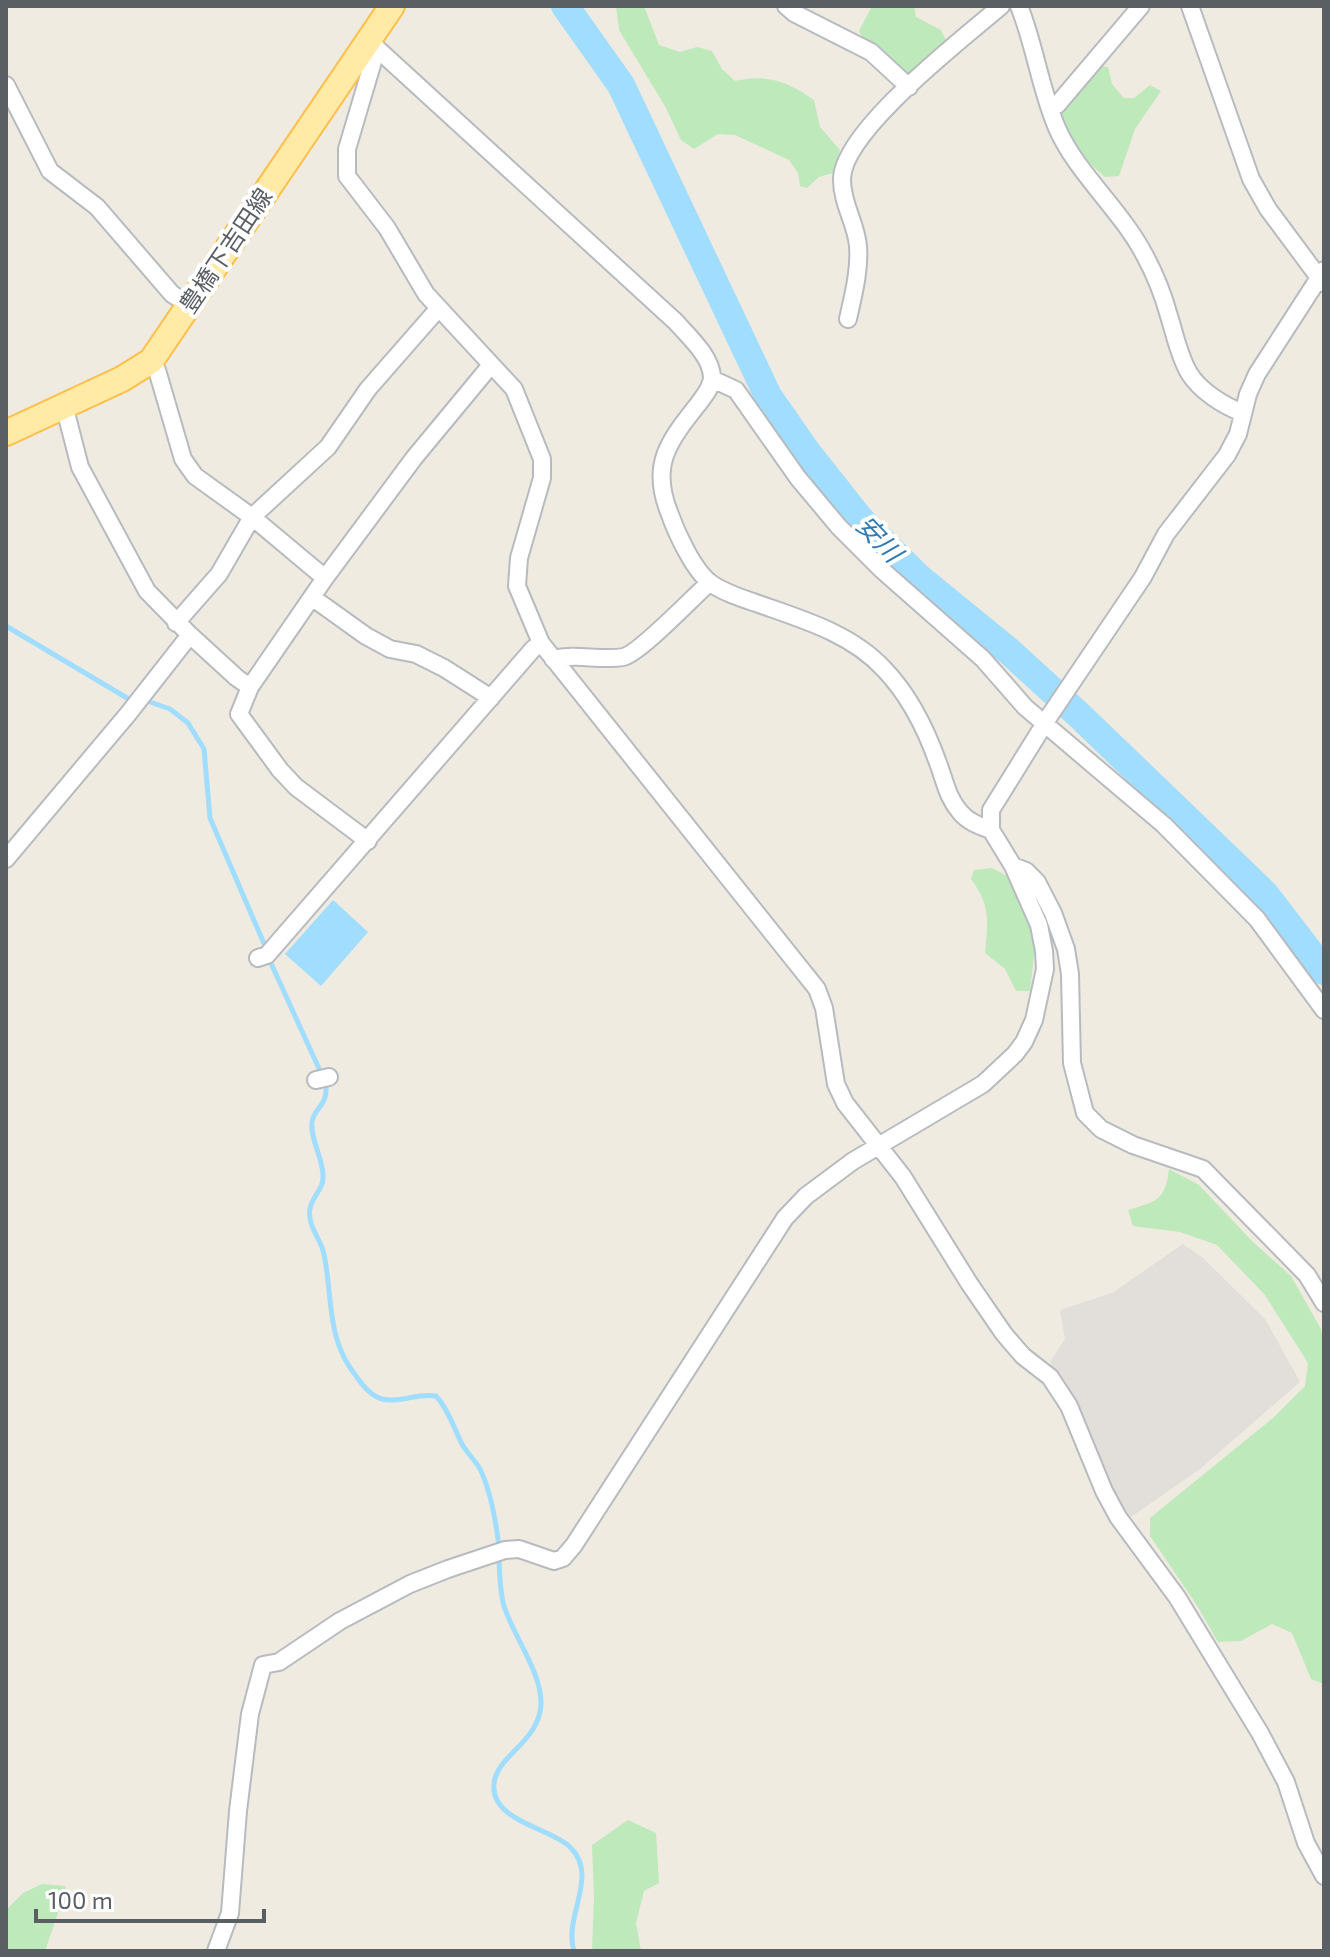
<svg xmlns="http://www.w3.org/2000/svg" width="1330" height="1957" font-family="'Exo 2','Noto Sans JP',sans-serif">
  <rect width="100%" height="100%" fill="#efebe1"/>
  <path fill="#e2ded9" d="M 1183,1244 L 1203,1258 L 1265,1319 L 1300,1382 L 1200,1469 L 1131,1517 L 1112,1491 L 1077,1402 L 1050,1362 L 1065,1339 L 1060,1310 L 1112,1293 Z"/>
  <path fill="#bee9bb" d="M 616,6 L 644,6 L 659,45 L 680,52 L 697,47 L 712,51 L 722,69 L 735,81 C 768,74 787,81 814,100 L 820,127 L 840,150 L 833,173 L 819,177 L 807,188 L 800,186 L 798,173 L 789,160 L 735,135 L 718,134 L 694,149 L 681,140 L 666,108 L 619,30 Z
    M 872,6 L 914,6 L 916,17 L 941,30 L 947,42 L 914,76 L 906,77 L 866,44 L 859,31 Z
    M 1099,66 L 1108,67 L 1112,84 L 1124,98 L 1134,98 L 1150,85 L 1161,91 L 1135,129 L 1119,176 L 1105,177 C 1084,160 1069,139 1059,115 C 1070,96 1087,84 1099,66 Z
    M 992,868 L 1009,877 L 1026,915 L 1035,947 L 1030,991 L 1016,991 L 1005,969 L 985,953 C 988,921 991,906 971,879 L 974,870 Z
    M 1169,1169 L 1199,1185 L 1253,1242 L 1291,1276 L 1321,1329 L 1324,1347 L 1324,1684 L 1311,1679 L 1292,1633 L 1272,1624 L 1241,1641 L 1218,1642 L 1198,1607 L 1150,1536 L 1150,1518 L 1273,1418 L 1305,1386 L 1308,1363 L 1265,1295 L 1217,1245 L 1180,1232 L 1133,1226 L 1128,1210 C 1157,1201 1165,1201 1169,1169 Z
    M 628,1820 L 656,1833 L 659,1883 L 644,1891 L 636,1923 L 641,1951 L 592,1951 L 594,1897 L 592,1845 Z
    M 42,1884 L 65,1886 L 68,1893 L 61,1904 L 45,1951 L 6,1951 L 6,1910 L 23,1893 Z"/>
  <path fill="#a1ddff" d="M 333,900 L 368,932 L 321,986 L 285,954 Z"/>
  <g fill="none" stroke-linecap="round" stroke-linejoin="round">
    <path stroke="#a1ddff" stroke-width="5" d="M 6,626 L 127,698
      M 150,702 L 170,709 L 188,723 L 204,749 L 210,818 L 265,946
      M 270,961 L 326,1084 C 328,1107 314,1107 312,1122 C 310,1139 323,1158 323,1176 C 324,1189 312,1196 310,1209 C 307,1226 321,1239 324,1254 C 333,1298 326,1339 356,1376 C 362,1384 368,1393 377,1397 C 394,1406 417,1392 436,1396 C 448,1409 454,1428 462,1444 C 467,1453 475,1460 480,1469 C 490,1489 495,1517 498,1539 C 500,1562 498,1584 504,1606 C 513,1635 541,1672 541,1702 C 541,1742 496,1755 494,1784 C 490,1821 551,1828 570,1847 C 600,1876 563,1916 574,1951"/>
    <path stroke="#a1ddff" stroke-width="28" d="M 565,6 L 621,85 L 768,396 L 807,452 L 860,519 L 917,576 L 1010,652 L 1080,716 L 1265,894 L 1324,971"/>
    <g stroke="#b7bbc0" stroke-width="20">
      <path id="minor" d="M 786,6 L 794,13 L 871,52 L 909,87
        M 1019,6 C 1035,45 1040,89 1057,128 C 1076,172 1120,209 1144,254 C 1155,274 1163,294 1169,316 C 1175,335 1179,356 1189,373 C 1200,391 1224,406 1243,413
        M 1190,6 L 1251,179 L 1268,209 L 1323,283
        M 371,43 L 676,322 C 689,337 711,356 712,377 C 712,387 704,396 699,403 C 669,441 650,464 669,512 C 676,532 694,572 712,584 C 725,593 741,598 756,603 C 801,619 851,633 884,669 C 909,695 926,729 938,763 C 945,781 947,797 960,812 C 968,822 980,826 991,830
        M 377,48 L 347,149 L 347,176 L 387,228 L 426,294 L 514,389 L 542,459 L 542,478 L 519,558 L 517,586 L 541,643 L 817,989 L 824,1008 L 836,1084 L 845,1103 L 903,1177 L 969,1283 L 1004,1334 L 1023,1356 L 1050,1377 L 1069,1406 L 1104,1491 L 1118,1517 L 1177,1597 L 1260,1733 L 1286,1782 L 1306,1843 L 1324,1876
        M 6,85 L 50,171 L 97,207 L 172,294 L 189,305
        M 1050,108 L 1057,105 L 1141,6
        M 848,319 C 853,296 860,270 858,246 C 856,223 842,204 842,180 C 841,132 964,38 1001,6
        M 151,361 L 157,370 L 183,459 L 195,476 L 252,517 L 325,578
        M 712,379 L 736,390 L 798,478 L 839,527 L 882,570 L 983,659 L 1025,707 L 1164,825 L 1257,919 L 1324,1010
        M 64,405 L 80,467 L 147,591 L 190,635 L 237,678 L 250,687
        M 313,598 L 366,636 L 390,649 L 416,654 L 444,668 L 491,698
        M 176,623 L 219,574 L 252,517 L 328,447 L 368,389 L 438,309
        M 553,659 C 576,653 600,661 623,657 C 639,654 693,597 709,583
        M 368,841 L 296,787 L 280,770 L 239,714 L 250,687 L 325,578 L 414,458 L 491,365
        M 6,859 L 128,714 L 190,635
        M 1013,866 L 1026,871 L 1037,882 L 1053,913 L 1066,949 L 1070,974 L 1072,1063 L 1085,1113 L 1101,1129 L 1133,1145 L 1203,1169 L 1307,1275 L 1324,1303
        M 258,958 L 267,955 L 533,649 L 541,643
        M 316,1080 L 329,1077
        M 216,1951 L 230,1913 L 238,1811 L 250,1714 L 263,1665 L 279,1662 L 340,1621 L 410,1584 L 448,1569 L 505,1550 L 519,1549 L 554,1561 L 563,1558 L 574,1545 L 785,1218 L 806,1196 L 853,1161 L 983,1084 L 1015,1054 L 1024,1042 L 1034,1020 L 1045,969 L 1044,951 L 1039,925 L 1013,866 L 991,830 L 991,810 L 1050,715 L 1143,577 L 1166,534 L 1227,455 L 1238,434 L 1248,394 L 1257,374 L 1324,270"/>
    </g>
    <g stroke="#ffbf4a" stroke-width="28">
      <path id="primary" d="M 6,433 L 122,379 L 151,361 L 392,6"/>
    </g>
    <use href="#minor" stroke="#fff" stroke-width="16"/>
    <use href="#primary" stroke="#ffeaa6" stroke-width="24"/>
  </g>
  <g text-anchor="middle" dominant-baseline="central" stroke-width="8" stroke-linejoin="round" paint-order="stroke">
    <g font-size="24" fill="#5a5f64" stroke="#fff">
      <text transform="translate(225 250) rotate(-56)">豊橋下吉田線</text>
    </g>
    <g font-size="26" font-style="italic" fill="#317ab2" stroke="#fff">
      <text transform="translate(880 538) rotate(46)">安川</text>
    </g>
  </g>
  <rect width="1330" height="1957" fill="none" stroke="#5a5f64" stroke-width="16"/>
  <path d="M36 1909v12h228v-12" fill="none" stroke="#5a5f64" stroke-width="4"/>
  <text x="48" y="1909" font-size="24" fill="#5a5f64" stroke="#ffffff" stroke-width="6" paint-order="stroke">100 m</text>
</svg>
